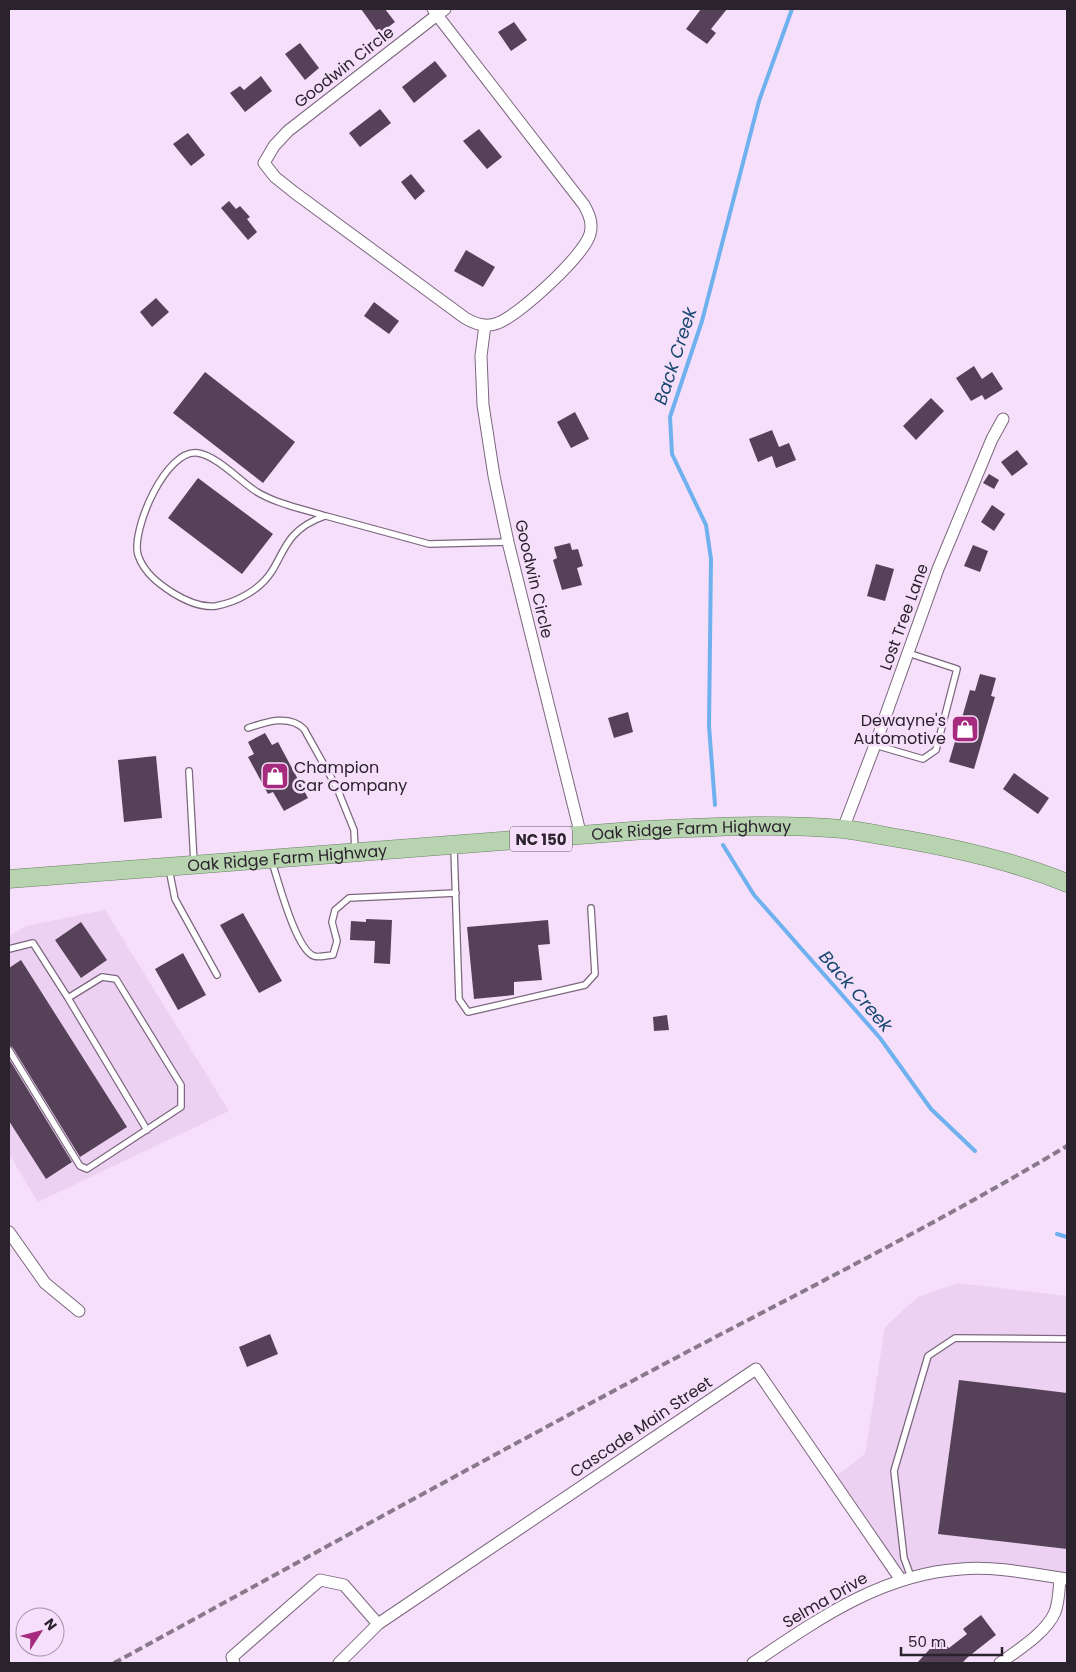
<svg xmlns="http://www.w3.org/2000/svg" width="1076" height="1672" font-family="Poppins,sans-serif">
  <rect width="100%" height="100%" fill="#f6dffa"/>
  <path fill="#edd1f2" d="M 105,910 L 229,1111 L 38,1202 L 9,1154 L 9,936 L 26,926 Z
    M 958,1283 L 1067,1296 L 1067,1579 L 1000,1570 L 901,1580 L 832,1479 L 865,1454 L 885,1327 L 918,1297 Z"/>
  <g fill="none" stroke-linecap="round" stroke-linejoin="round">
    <path stroke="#6eb1ee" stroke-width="4" d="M 715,805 L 709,726 L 711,559 L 706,525 L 672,454 L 670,417 L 702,321 L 759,101 L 792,9
      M 723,845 L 754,895 L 880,1038 L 931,1109 L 975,1151
      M 1057,1234 L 1067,1237"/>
  </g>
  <path fill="#554258" d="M 361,9 L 385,9 L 395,22 L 379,34 Z
    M 701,9 L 727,9 L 711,29 L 716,33 L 707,44 L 686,29 Z
    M 514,22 L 527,40 L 511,51 L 498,32 Z
    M 300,43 L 319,68 L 305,80 L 285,54 Z
    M 435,61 L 447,76 L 414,103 L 402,87 Z
    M 261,76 L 272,91 L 245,112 L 230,93 L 240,86 L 244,90 Z
    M 380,109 L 391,123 L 360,147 L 349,133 Z
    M 479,129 L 502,157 L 487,169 L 463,141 Z
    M 188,133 L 205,155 L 191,166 L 173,144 Z
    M 411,174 L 425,191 L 415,200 L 401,182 Z
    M 229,201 L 236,209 L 240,206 L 250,217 L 247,219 L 257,232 L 248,240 L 221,208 Z
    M 466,250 L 495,267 L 483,287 L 454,271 Z
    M 156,298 L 169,312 L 152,327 L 140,312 Z
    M 374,302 L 399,321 L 389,334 L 364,316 Z
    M 974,366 L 982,379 L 992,372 L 1003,389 L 985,400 L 982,395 L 971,401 L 956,378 Z
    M 205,372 L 295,442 L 263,483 L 173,413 Z
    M 931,398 L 944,411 L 916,440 L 903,426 Z
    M 575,412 L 589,439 L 571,448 L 557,422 Z
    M 772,430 L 779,447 L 789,443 L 796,460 L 776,468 L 772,456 L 758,462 L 749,439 Z
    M 1017,450 L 1028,464 L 1012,476 L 1001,462 Z
    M 989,474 L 999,480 L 994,489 L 983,483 Z
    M 198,478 L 273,534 L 242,574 L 168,518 Z
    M 992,505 L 1005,514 L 994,531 L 981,522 Z
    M 570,543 L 572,550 L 578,549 L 583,566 L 577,568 L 582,585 L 562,590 L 553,560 L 557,558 L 554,547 Z
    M 973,545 L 988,551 L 980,572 L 964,566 Z
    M 876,564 L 894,569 L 885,601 L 867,596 Z
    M 980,674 L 996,678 L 991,696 L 995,697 L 974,769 L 949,762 L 970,690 L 975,691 Z
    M 628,712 L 633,732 L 614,738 L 608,718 Z
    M 265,733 L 272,745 L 278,742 L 308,798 L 284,811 L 273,792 L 268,794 L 248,757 L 254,754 L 248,742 Z
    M 156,756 L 162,818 L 124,822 L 118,760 Z
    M 1014,773 L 1049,798 L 1038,814 L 1003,789 Z
    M 243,913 L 282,981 L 259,993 L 220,925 Z
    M 366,919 L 392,920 L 390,964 L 374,963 L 375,941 L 350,940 L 351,921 L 366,922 Z
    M 548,920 L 550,944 L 538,945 L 542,980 L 514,982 L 514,995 L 474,999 L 467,927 Z
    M 81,922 L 107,960 L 81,978 L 55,940 Z
    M 183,953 L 206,995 L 178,1010 L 155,969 Z
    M 21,960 L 127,1127 L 80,1157 L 13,1048 L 9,1045 L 9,968 Z
    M 667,1015 L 669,1030 L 654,1031 L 653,1017 Z
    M 9,1059 L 72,1162 L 46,1179 L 9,1121 Z
    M 270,1334 L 278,1354 L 247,1367 L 239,1347 Z
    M 959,1380 L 1067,1393 L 1067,1549 L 938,1534 Z
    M 981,1615 L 996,1635 L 968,1657 L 962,1663 L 917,1663 L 939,1639 L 949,1648 L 967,1634 L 963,1629 Z"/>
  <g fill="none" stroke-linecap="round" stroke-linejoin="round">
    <g stroke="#7b677e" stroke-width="8">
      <path id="service" d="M 325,516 C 313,520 302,526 293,536 C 284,546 279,560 272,571 C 260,590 237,602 216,606 C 201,608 186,601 173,593 C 159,584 144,573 138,555 C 131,530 166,448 198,453 C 217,456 240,481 257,492 C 277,504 303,509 325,516 L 326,516 L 429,544 L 508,542
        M 248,728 C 266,722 289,714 304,729 L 337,788 L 354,830 L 355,851
        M 875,745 L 923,759 L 936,750 L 957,669 L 908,653
        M 189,771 L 194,863
        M 454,848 L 459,999 L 468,1012 L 585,985 L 595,974 L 591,908
        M 272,862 C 278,880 296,950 314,956 C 319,958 328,955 333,955 L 337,941 L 332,922 L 335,910 L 349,898 L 456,893
        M 169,869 L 175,899 L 217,975
        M 9,949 L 33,943 L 68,998 L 102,977 L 116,979 L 181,1085 L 181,1107 L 87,1169 L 80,1166 L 9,1050
        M 68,998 L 147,1130
        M 911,1577 L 904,1558 L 894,1471 L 928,1356 L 955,1338 L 1067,1339"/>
    </g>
    <g stroke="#7b677e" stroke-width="13">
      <path id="minor" d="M 433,9 L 437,15 L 584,205 C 589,214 593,223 590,234 C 584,256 519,315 498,323 C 486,328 475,324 465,318 L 295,193 L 275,177 L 264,163 L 274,146 L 288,131 L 437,15 L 445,9
        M 485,325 L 481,356 L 483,405 L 494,476 L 508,542 L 581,836
        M 843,829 L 875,745 L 938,569 L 992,439 L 1003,419
        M 9,1232 L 45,1283 L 79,1311
        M 234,1663 L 232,1657 L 320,1580 L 344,1585 L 378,1624
        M 339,1663 L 378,1624 L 756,1369 L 901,1580
        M 753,1663 C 817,1620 881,1574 961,1569 C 996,1566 1033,1574 1067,1579
        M 1000,1663 C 1018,1650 1046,1633 1055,1612 C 1059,1602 1059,1589 1060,1578"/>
    </g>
    <g stroke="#688260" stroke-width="19">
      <g id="primary">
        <path id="s1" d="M 9,879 L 645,830 C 711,827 777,823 843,829 C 859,831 875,834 891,837 C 951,847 1011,860 1067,883"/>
      </g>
    </g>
    <use href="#service" stroke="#fff" stroke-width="5.5"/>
    <use href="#minor" stroke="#fff" stroke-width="11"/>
    <use href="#primary" stroke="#b8d3b0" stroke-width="18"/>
    <path stroke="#88798b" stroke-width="4" stroke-dasharray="8 4" stroke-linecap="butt" d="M 114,1663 C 288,1568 461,1472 636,1379 C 780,1302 927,1230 1067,1146"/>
  </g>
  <defs>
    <g id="shop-square" transform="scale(1.4375)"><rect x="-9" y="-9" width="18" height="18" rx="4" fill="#a62a7e" stroke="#f6dffa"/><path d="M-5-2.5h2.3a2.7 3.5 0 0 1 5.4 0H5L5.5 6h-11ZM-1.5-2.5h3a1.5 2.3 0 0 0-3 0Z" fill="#fff"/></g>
  </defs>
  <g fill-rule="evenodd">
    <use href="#shop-square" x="965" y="729"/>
    <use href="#shop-square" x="275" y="776"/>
  </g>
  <g text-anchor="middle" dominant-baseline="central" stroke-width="5" stroke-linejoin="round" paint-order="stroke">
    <rect fill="#f6dffa" stroke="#675b6a" stroke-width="1" x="510" y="826.5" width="62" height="25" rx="4"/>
    <g font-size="15" font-weight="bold" fill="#2a222c">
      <text x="541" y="839">NC 150</text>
    </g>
    <g font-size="16" fill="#2a222c" stroke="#f6dffa">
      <text transform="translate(344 67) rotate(-38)">Goodwin Circle</text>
      <text transform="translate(534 579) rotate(77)">Goodwin Circle</text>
      <text transform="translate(904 617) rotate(-70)">Lost Tree Lane</text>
      <text stroke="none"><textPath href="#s1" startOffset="684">Oak Ridge Farm Highway</textPath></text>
      <text stroke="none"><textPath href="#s1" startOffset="279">Oak Ridge Farm Highway</textPath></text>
      <text transform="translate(641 1427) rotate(-34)">Cascade Main Street</text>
      <text transform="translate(825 1600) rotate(-30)">Selma Drive</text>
    </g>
    <g font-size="16" fill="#2a222c" stroke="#f6dffa" text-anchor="end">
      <text x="946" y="720">Dewayne's<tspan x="946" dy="18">Automotive</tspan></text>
      <text x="294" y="767" text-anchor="start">Champion<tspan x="294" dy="18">Car Company</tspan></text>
    </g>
    <g font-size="18" font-style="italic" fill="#184870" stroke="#f6dffa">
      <text transform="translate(675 356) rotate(-72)">Back Creek</text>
      <text transform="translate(856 991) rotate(49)">Back Creek</text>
    </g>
  </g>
  <rect width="1076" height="1672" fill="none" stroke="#2a222c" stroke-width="20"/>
  <g transform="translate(40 1632) rotate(54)"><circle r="24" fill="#f6dffa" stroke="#a493a8"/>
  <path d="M0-4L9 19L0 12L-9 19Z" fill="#a62a7e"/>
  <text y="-8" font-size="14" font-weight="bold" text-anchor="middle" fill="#2a222c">N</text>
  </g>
  <path d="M901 1647v8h101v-8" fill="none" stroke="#2a222c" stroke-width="2.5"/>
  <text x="908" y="1647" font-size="15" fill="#2a222c" stroke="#f6dffa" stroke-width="4" paint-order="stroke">50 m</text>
</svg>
